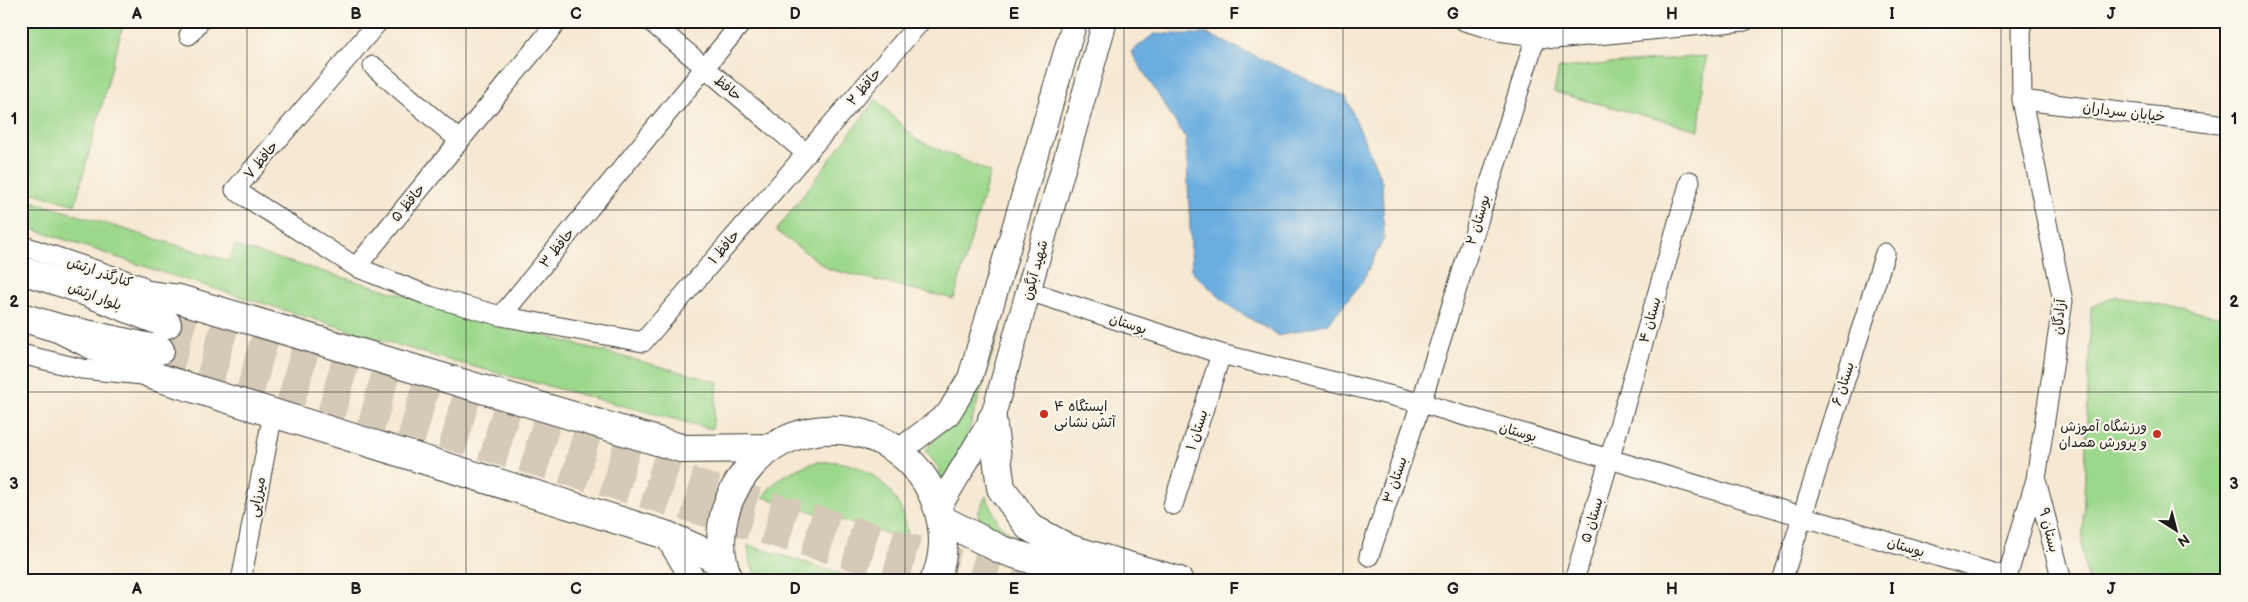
<svg xmlns="http://www.w3.org/2000/svg" width="2248" height="602" font-family="'Balsamiq Sans','Playpen Sans Arabic',sans-serif">
  <rect width="100%" height="100%" fill="#fbf7ec"/>
  <filter id="ink" filterUnits="userSpaceOnUse"><feTurbulence type="fractalNoise" baseFrequency=".02" numOctaves="2"/><feDisplacementMap in="SourceGraphic" scale="10" xChannelSelector="R" yChannelSelector="G"/><feConvolveMatrix kernelMatrix="1 2 1 2 8 2 1 2 1" color-interpolation-filters="sRGB"/></filter>
  <filter id="wash" filterUnits="userSpaceOnUse"><feTurbulence type="fractalNoise" baseFrequency=".0096" numOctaves="4" result="noise"/><feDisplacementMap in="SourceGraphic" scale="20" xChannelSelector="R" yChannelSelector="G"/><feGaussianBlur stdDeviation="1.12" result="paint"/><feColorMatrix in="noise" values="0 0 0 0 0 0 0 0 0 0 0 0 0 0 0 0 0 1.4 0 .05"/><feComposite in="paint" operator="in"/></filter>
  <g filter="url(#wash)">
    <rect width="100%" height="100%" fill="#f6e8d2"/>
    <path fill="#9cd88c" stroke="#5c7a54" d="M 21,21 L 124,21 L 75,205 L 21,189 Z
      M 1706,56 L 1699,130 L 1554,92 L 1559,68 Z
      M 876,99 L 917,140 L 990,172 L 954,299 L 829,269 L 776,231 Z
      M 21,198 L 229,261 L 235,246 L 534,333 L 718,382 L 712,429 L 437,357 L 167,274 L 21,225 Z
      M 2117,296 L 2227,318 L 2227,581 L 2088,581 L 2082,550 L 2091,307 Z
      M 1000,329 L 968,433 L 944,484 L 938,467 L 925,450 L 965,407 L 983,375 Z
      M 816,462 C 825,462 835,461 844,463 C 880,470 907,503 908,540 L 763,497 C 776,477 794,469 816,462 Z
      M 986,496 L 999,524 L 1018,540 L 1017,545 L 981,525 L 978,513 Z
      M 748,545 L 865,581 L 758,581 L 749,559 Z"/>
    <path fill="#6aaddf" stroke="#43647e" d="M 1154,34 L 1207,34 L 1346,97 L 1382,182 L 1384,238 L 1361,284 L 1328,323 L 1279,336 L 1231,307 L 1192,272 L 1186,139 L 1131,52 Z"/>
  </g>
  <g filter="url(#ink)">
    <g fill="none" stroke-linecap="round" stroke-linejoin="round">
      <path stroke="#d5c9b7" stroke-width="28" stroke-dasharray="28 14" stroke-linecap="butt" d="M 167,324 L 1020,581
        M 160,350 L 936,581"/>
      <g stroke="#3d3b37" stroke-width="21">
        <path id="minor" d="M 650,21 L 807,154
          M 743,21 L 501,316 L 643,342 L 921,21
          M 1464,21 L 1498,31 L 1555,39 L 1745,21
          M 189,35 L 200,21
          M 373,66 L 460,141
          M 2022,100 L 2227,125
          M 21,245 L 140,285
          M 356,267 L 235,190 L 379,21
          M 1029,291 L 1221,354 L 1421,403 L 2007,577
          M 501,316 L 429,296 L 356,267 L 558,21
          M 21,354 L 82,369 L 143,375
          M 2036,480 L 2062,581
          M 1173,505 L 1221,354
          M 1369,556 L 1421,403 L 1536,36
          M 241,581 L 273,413
          M 1574,581 L 1690,181
          M 1782,581 L 1885,253
          M 2006,581 L 2036,479 L 2063,301 L 2022,100 L 2021,21"/>
      </g>
      <g stroke="#3d3b37" stroke-width="26">
        <path id="major" d="M 899,451 L 948,414 L 970,378 L 1075,21
          M 939,507 L 992,419 L 1105,21
          M 666,535 L 694,581"/>
      </g>
      <g stroke="#3d3b37" stroke-width="30">
        <path id="highway" d="M 21,270 L 69,285 L 167,324
          M 69,285 L 179,299 L 684,449 L 769,448
          M 21,317 L 58,328 L 160,350
          M 58,328 L 157,377 L 666,535 L 698,549 L 724,565
          M 992,419 L 1001,488 L 1029,527 L 1070,549 L 1179,581
          M 941,519 L 1002,550 L 1100,581
          M 728,577 C 717,553 720,519 731,496 C 778,396 919,413 941,521 C 945,540 943,563 934,581"/>
      </g>
      <use href="#minor" stroke="#fff" stroke-width="19"/>
      <use href="#major" stroke="#fff" stroke-width="24"/>
      <use href="#highway" stroke="#fff" stroke-width="28"/>
    </g>
  </g>
  <path fill="none" stroke="#1c1c1c" stroke-width="1" stroke-opacity="0.55" d="M 247,21 L 247,581M 466,21 L 466,581M 685,21 L 685,581M 905,21 L 905,581M 1124,21 L 1124,581M 1343,21 L 1343,581M 1563,21 L 1563,581M 1782,21 L 1782,581M 2001,21 L 2001,581M 21,210 L 2227,210M 21,392 L 2227,392"/>
  <g fill="#c8321e" stroke="#fbf7ec" stroke-width="2">
    <circle cx="1044" cy="414" r="5"/>
    <circle cx="2157" cy="434" r="5"/>
  </g>
  <g text-anchor="middle" dominant-baseline="central" stroke-width="4.5" stroke-linejoin="round" paint-order="stroke">
    <g font-size="14" fill="#1c1c1c" stroke="#fbf7ec">
      <text transform="translate(864 87) rotate(-49)">حافظ ۲</text>
      <text transform="translate(728 88) rotate(40)">حافظ</text>
      <text transform="translate(2124 112) rotate(7)">خیابان سرداران</text>
      <text transform="translate(261 160) rotate(-50)">حافظ ۷</text>
      <text transform="translate(408 203) rotate(-50)">حافظ ۵</text>
      <text transform="translate(1478 220) rotate(-73)">بوستان ۲</text>
      <text transform="translate(724 247) rotate(-49)">حافظ ۱</text>
      <text transform="translate(557 248) rotate(-51)">حافظ ۳</text>
      <text transform="translate(1035 270) rotate(-74)">شهید آبگون</text>
      <text transform="translate(100 272) rotate(19)">کنارگذر ارتش</text>
      <text transform="translate(95 296) rotate(21)">بلوار ارتش</text>
      <text transform="translate(2059 317) rotate(-85)">آزادگان</text>
      <text transform="translate(1650 320) rotate(-74)">بستان ۴</text>
      <text transform="translate(1128 324) rotate(18)">بوستان</text>
      <text transform="translate(1843 384) rotate(-72)">بستان ۶</text>
      <text transform="translate(1197 430) rotate(-72)">بستان ۱</text>
      <text transform="translate(1518 432) rotate(16)">بوستان</text>
      <text transform="translate(1395 480) rotate(-71)">بستان ۳</text>
      <text transform="translate(257 497) rotate(-79)">میرزایی</text>
      <text transform="translate(1592 520) rotate(-73)">بستان ۵</text>
      <text transform="translate(2049 530) rotate(76)">بستان ۹</text>
      <text transform="translate(1906 547) rotate(17)">بوستان</text>
    </g>
    <g font-size="14" fill="#1c1c1c" stroke="#fbf7ec" text-anchor="start">
      <text x="1054" y="406">ایستگاه ۴<tspan x="1054" dy="16">آتش نشانی</tspan></text>
      <text x="2147" y="426" text-anchor="end">ورزشگاه آموزش<tspan x="2147" dy="16">و پرورش همدان</tspan></text>
    </g>
  </g>
  <rect width="2248" height="602" fill="none" stroke="#fbf7ec" stroke-width="55"/>
  <g transform="translate(2176 530) rotate(144)" stroke="#fbf7ec" stroke-width="4" paint-order="stroke">
  <path d="M0-4L9 19L0 12L-9 19Z" fill="#1c1c1c"/>
  <text y="-8" font-size="14" font-weight="bold" text-anchor="middle" fill="#1c1c1c">N</text>
  </g>
  <rect x="28" y="28" width="2192" height="546" fill="none" stroke="#1c1c1c" stroke-width="2"/>
  <g font-size="16" text-anchor="middle" font-weight="bold" fill="#1c1c1c">
    <text x="137" y="19">A</text>
    <text x="356" y="19">B</text>
    <text x="576" y="19">C</text>
    <text x="795" y="19">D</text>
    <text x="1014" y="19">E</text>
    <text x="1234" y="19">F</text>
    <text x="1453" y="19">G</text>
    <text x="1672" y="19">H</text>
    <text x="1892" y="19">I</text>
    <text x="2111" y="19">J</text>
    <text x="14" y="124">1</text>
    <text x="2234" y="124">1</text>
    <text x="14" y="307">2</text>
    <text x="2234" y="307">2</text>
    <text x="14" y="489">3</text>
    <text x="2234" y="489">3</text>
    <text x="137" y="594">A</text>
    <text x="356" y="594">B</text>
    <text x="576" y="594">C</text>
    <text x="795" y="594">D</text>
    <text x="1014" y="594">E</text>
    <text x="1234" y="594">F</text>
    <text x="1453" y="594">G</text>
    <text x="1672" y="594">H</text>
    <text x="1892" y="594">I</text>
    <text x="2111" y="594">J</text>
  </g>
</svg>
